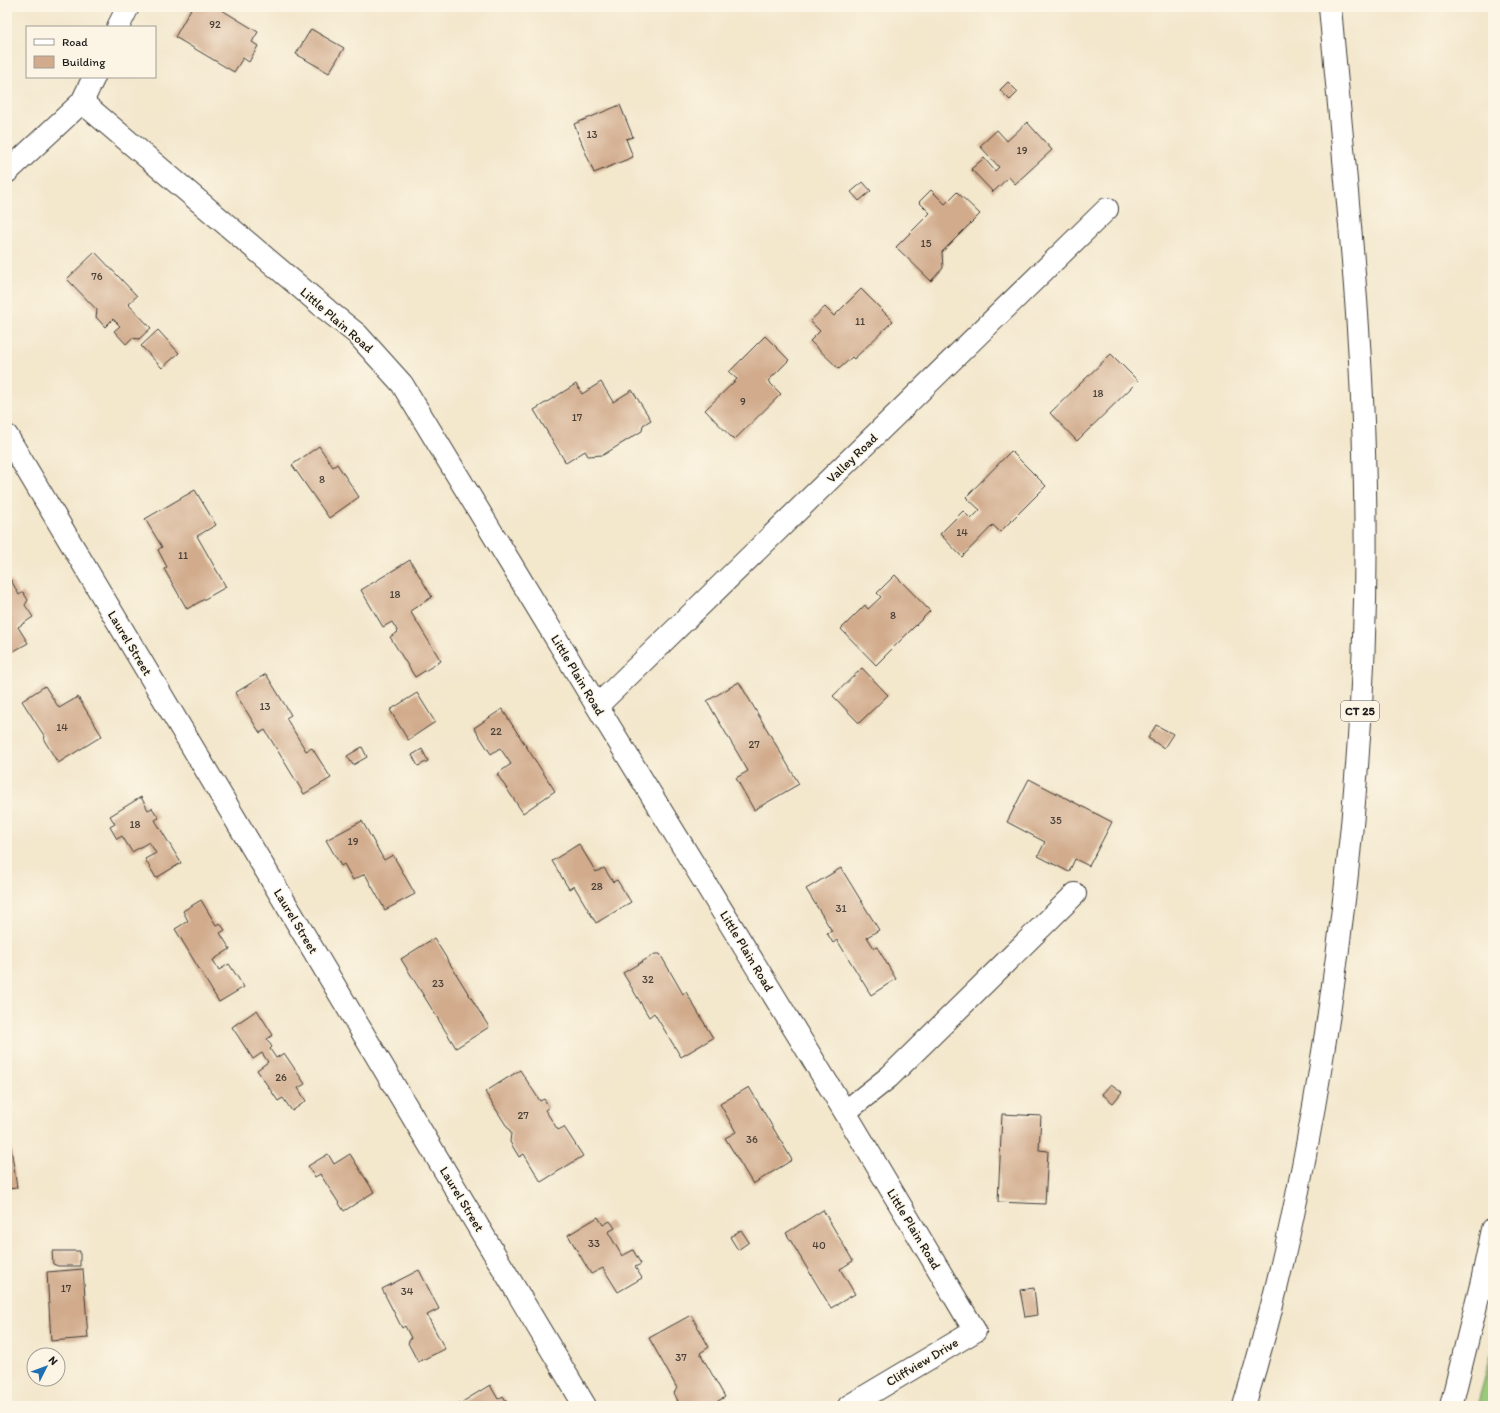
<svg xmlns="http://www.w3.org/2000/svg" width="1500" height="1413" font-family="Itim,sans-serif">
  <rect width="100%" height="100%" fill="#fcf5e5"/>
  <filter id="ink" filterUnits="userSpaceOnUse"><feTurbulence type="fractalNoise" baseFrequency=".025" numOctaves="2"/><feDisplacementMap in="SourceGraphic" scale="8" xChannelSelector="R" yChannelSelector="G"/><feConvolveMatrix kernelMatrix="1 2 1 2 8 2 1 2 1" color-interpolation-filters="sRGB"/></filter>
  <filter id="wash" filterUnits="userSpaceOnUse"><feTurbulence type="fractalNoise" baseFrequency=".012" numOctaves="4" result="noise"/><feDisplacementMap in="SourceGraphic" scale="16" xChannelSelector="R" yChannelSelector="G"/><feGaussianBlur stdDeviation="0.9" result="paint"/><feColorMatrix in="noise" values="0 0 0 0 0 0 0 0 0 0 0 0 0 0 0 0 0 1.4 0 .05"/><feComposite in="paint" operator="in"/></filter>
  <g filter="url(#wash)">
    <rect width="100%" height="100%" fill="#f3e7cc"/>
    <path fill="#9acb7b" stroke="#5b744c" d="M 1493,1348 L 1493,1406 L 1477,1406 Z"/>
    <g id="blocks">
      <path fill="#d1ab8c" d="M 192,7 L 217,7 L 258,32 L 252,42 L 258,46 L 249,62 L 243,58 L 234,72 L 175,37 Z
        M 311,29 L 344,48 L 329,73 L 296,54 Z
        M 1008,82 L 1018,92 L 1010,100 L 1000,90 Z
        M 620,105 L 633,137 L 626,139 L 633,157 L 594,173 L 574,124 Z
        M 1027,122 L 1052,150 L 1015,184 L 1009,177 L 993,192 L 971,169 L 984,158 L 995,171 L 999,167 L 980,146 L 997,130 L 1007,141 Z
        M 863,182 L 871,191 L 859,201 L 851,192 Z
        M 931,190 L 945,204 L 957,192 L 980,214 L 942,252 L 943,268 L 931,281 L 896,247 L 930,213 L 919,202 Z
        M 95,252 L 137,296 L 128,304 L 151,328 L 139,339 L 132,338 L 126,344 L 114,331 L 120,326 L 113,319 L 105,327 L 96,317 L 97,310 L 67,279 Z
        M 861,289 L 893,321 L 854,359 L 852,357 L 839,369 L 810,341 L 820,331 L 810,321 L 825,307 L 834,316 Z
        M 158,330 L 179,353 L 162,368 L 141,346 Z
        M 765,336 L 789,360 L 768,381 L 781,394 L 734,440 L 705,410 L 737,379 L 729,372 Z
        M 1111,354 L 1138,381 L 1077,441 L 1050,413 Z
        M 601,382 L 613,402 L 632,390 L 651,420 L 643,425 L 642,431 L 603,455 L 588,456 L 585,451 L 566,463 L 534,410 L 576,384 L 582,394 Z
        M 319,446 L 333,467 L 337,464 L 359,497 L 329,518 L 292,465 Z
        M 1011,451 L 1046,486 L 1000,532 L 993,525 L 962,557 L 940,534 L 963,511 L 971,519 L 980,510 L 966,497 Z
        M 195,490 L 216,525 L 197,536 L 226,587 L 187,609 L 164,569 L 167,567 L 158,550 L 162,547 L 145,519 Z
        M 410,560 L 432,597 L 410,611 L 441,661 L 415,677 L 390,637 L 398,632 L 392,622 L 383,627 L 361,590 Z
        M 895,575 L 930,611 L 876,665 L 841,629 L 865,605 L 868,609 L 881,597 L 877,593 Z
        M 11,580 L 19,595 L 23,592 L 28,600 L 25,605 L 33,617 L 18,627 L 28,643 L 7,655 L 7,583 Z
        M 862,668 L 888,695 L 859,723 L 833,696 Z
        M 266,674 L 291,715 L 286,718 L 306,751 L 312,748 L 331,778 L 304,794 L 265,730 L 260,733 L 235,693 Z
        M 739,682 L 799,784 L 754,810 L 736,778 L 748,771 L 707,701 Z
        M 45,686 L 59,708 L 78,697 L 102,736 L 58,763 L 44,740 L 45,737 L 22,701 Z
        M 417,693 L 435,722 L 408,740 L 390,710 Z
        M 502,709 L 555,791 L 523,813 L 497,774 L 511,764 L 500,748 L 491,754 L 474,728 Z
        M 1156,725 L 1173,734 L 1164,748 L 1148,738 Z
        M 362,747 L 367,757 L 353,765 L 347,756 Z
        M 422,749 L 428,761 L 418,766 L 412,755 Z
        M 1029,779 L 1112,822 L 1089,866 L 1075,859 L 1069,872 L 1038,856 L 1045,842 L 1007,822 Z
        M 141,797 L 148,810 L 152,808 L 159,818 L 155,820 L 181,863 L 156,878 L 145,859 L 156,853 L 149,842 L 132,852 L 122,836 L 117,839 L 110,827 L 115,824 L 110,816 Z
        M 362,821 L 384,860 L 393,855 L 415,894 L 385,910 L 365,874 L 353,880 L 344,864 L 341,866 L 326,840 Z
        M 579,844 L 596,872 L 604,868 L 613,882 L 617,880 L 631,902 L 596,923 L 574,886 L 569,889 L 552,861 Z
        M 841,868 L 879,930 L 867,937 L 874,948 L 877,947 L 896,979 L 871,995 L 837,940 L 833,943 L 827,933 L 832,931 L 806,889 Z
        M 201,900 L 216,925 L 220,923 L 225,930 L 220,933 L 230,949 L 213,960 L 219,970 L 229,964 L 244,987 L 219,1002 L 175,929 L 188,921 L 183,911 Z
        M 434,938 L 489,1027 L 456,1048 L 401,959 Z
        M 655,954 L 660,954 L 683,994 L 686,992 L 713,1038 L 681,1057 L 654,1013 L 649,1017 L 623,973 Z
        M 257,1010 L 273,1035 L 267,1039 L 272,1047 L 270,1049 L 276,1058 L 284,1053 L 305,1084 L 298,1088 L 306,1101 L 292,1111 L 283,1098 L 278,1101 L 257,1070 L 268,1062 L 262,1053 L 253,1059 L 232,1027 Z
        M 520,1070 L 540,1101 L 544,1099 L 549,1107 L 545,1110 L 558,1130 L 564,1127 L 583,1156 L 541,1182 L 524,1154 L 519,1157 L 510,1142 L 511,1133 L 485,1092 Z
        M 1111,1084 L 1122,1092 L 1113,1103 L 1102,1094 Z
        M 749,1087 L 792,1160 L 753,1184 L 725,1138 L 736,1132 L 720,1104 Z
        M 1002,1114 L 1041,1116 L 1039,1150 L 1048,1151 L 1045,1204 L 998,1202 Z
        M 7,1121 L 17,1188 L 7,1189 Z
        M 328,1154 L 334,1164 L 350,1154 L 374,1192 L 344,1211 L 320,1174 L 315,1177 L 308,1166 Z
        M 823,1210 L 853,1261 L 840,1269 L 855,1294 L 831,1308 L 786,1233 Z
        M 598,1217 L 603,1225 L 610,1221 L 615,1228 L 608,1232 L 622,1256 L 633,1250 L 641,1264 L 635,1267 L 642,1278 L 618,1292 L 603,1268 L 591,1274 L 568,1235 Z
        M 741,1230 L 749,1242 L 738,1250 L 730,1237 Z
        M 52,1251 L 80,1251 L 80,1266 L 58,1266 L 53,1264 Z
        M 83,1269 L 88,1338 L 51,1341 L 47,1272 Z
        M 419,1270 L 439,1309 L 427,1315 L 445,1349 L 418,1362 L 408,1343 L 411,1338 L 405,1326 L 402,1328 L 382,1289 Z
        M 1034,1288 L 1037,1315 L 1025,1317 L 1020,1290 Z
        M 691,1315 L 709,1347 L 700,1353 L 725,1397 L 709,1406 L 673,1406 L 672,1405 L 678,1401 L 674,1393 L 677,1388 L 649,1338 Z
        M 490,1385 L 498,1399 L 503,1396 L 509,1406 L 460,1406 L 459,1404 Z"/>
    </g>
  </g>
  <g filter="url(#ink)">
    <use href="#blocks" fill-opacity="0" stroke="#3c3a36" stroke-width="1"/>
    <g fill="none" stroke-linecap="round" stroke-linejoin="round">
      <g stroke="#3c3a36" stroke-width="24">
        <path id="minor" d="M 82,102 L 327,310 L 357,334 L 402,384 L 597,706 L 845,1112 L 975,1331 L 849,1406
          M 7,436 L 585,1406
          M 597,706 L 1107,209
          M 845,1112 L 889,1077 L 1075,894"/>
      </g>
      <g stroke="#3c3a36" stroke-width="24">
        <path id="major" d="M 118,27 L 128,7
          M 7,172 L 82,102 L 94,77"/>
      </g>
      <g stroke="#3c3a36" stroke-width="24">
        <path id="highway" d="M 1244,1406 C 1280,1288 1305,1167 1324,1046 C 1355,850 1371,651 1364,452 C 1360,304 1343,155 1330,7
          M 1451,1406 L 1482,1281 L 1493,1229"/>
      </g>
      <use href="#minor" stroke="#fff" stroke-width="22"/>
      <use href="#major" stroke="#fff" stroke-width="22"/>
      <use href="#highway" stroke="#fff" stroke-width="22"/>
    </g>
  </g>
  <g text-anchor="middle" dominant-baseline="central" stroke-width="3" stroke-linejoin="round" paint-order="stroke">
    <g font-size="11" fill="#494038">
      <text x="215" y="24">92</text>
      <text x="592" y="134">13</text>
      <text x="1022" y="150">19</text>
      <text x="926" y="243">15</text>
      <text x="97" y="276">76</text>
      <text x="860" y="321">11</text>
      <text x="1098" y="393">18</text>
      <text x="743" y="401">9</text>
      <text x="577" y="417">17</text>
      <text x="322" y="479">8</text>
      <text x="962" y="532">14</text>
      <text x="183" y="555">11</text>
      <text x="395" y="594">18</text>
      <text x="893" y="615">8</text>
      <text x="265" y="706">13</text>
      <text x="62" y="727">14</text>
      <text x="496" y="731">22</text>
      <text x="754" y="744">27</text>
      <text x="1056" y="820">35</text>
      <text x="135" y="824">18</text>
      <text x="353" y="841">19</text>
      <text x="597" y="886">28</text>
      <text x="841" y="908">31</text>
      <text x="648" y="979">32</text>
      <text x="438" y="983">23</text>
      <text x="281" y="1077">26</text>
      <text x="523" y="1115">27</text>
      <text x="752" y="1139">36</text>
      <text x="594" y="1243">33</text>
      <text x="819" y="1245">40</text>
      <text x="66" y="1288">17</text>
      <text x="407" y="1291">34</text>
      <text x="681" y="1357">37</text>
    </g>
    <rect fill="#fcf5e5" stroke="#5f5d58" stroke-width="1" x="1341" y="701" width="38" height="20" rx="3"/>
    <g font-size="12" font-weight="bold" fill="#1c1c1c">
      <text x="1360" y="711">CT 25</text>
    </g>
    <g font-size="13" fill="#1c1c1c" stroke="#fcf5e5">
      <text transform="translate(337 320) rotate(41)">Little Plain Road</text>
      <text transform="translate(852 458) rotate(-44)">Valley Road</text>
      <text transform="translate(130 643) rotate(59)">Laurel Street</text>
      <text transform="translate(578 675) rotate(59)">Little Plain Road</text>
      <text transform="translate(296 921) rotate(59)">Laurel Street</text>
      <text transform="translate(747 951) rotate(59)">Little Plain Road</text>
      <text transform="translate(462 1199) rotate(59)">Laurel Street</text>
      <text transform="translate(914 1229) rotate(59)">Little Plain Road</text>
      <text transform="translate(922 1362) rotate(-31)">Cliffview Drive</text>
    </g>
  </g>
  <rect width="1500" height="1413" fill="none" stroke="#fcf5e5" stroke-width="24"/>
  <rect x="26" y="26" width="130" height="52" fill="#fcf5e5" stroke="#a29e95"/>
  <rect x="34" y="39" width="20" height="6" fill="#ffffff" stroke="#a29e95"/>
  <text x="62" y="46" font-size="12" fill="#1c1c1c">Road</text>
  <rect x="34" y="56" width="20" height="12" fill="#d1ab8c" stroke="#a29e95"/>
  <text x="62" y="66" font-size="12" fill="#1c1c1c">Building</text>
  <g transform="translate(46 1367) rotate(48)"><circle r="19" fill="#fcf5e5" stroke="#a29e95"/>
  <path d="M0-3L7 15L0 10L-7 15Z" fill="#1f6fb2"/>
  <text y="-6" font-size="11" font-weight="bold" text-anchor="middle" fill="#1c1c1c">N</text>
  </g>
</svg>
